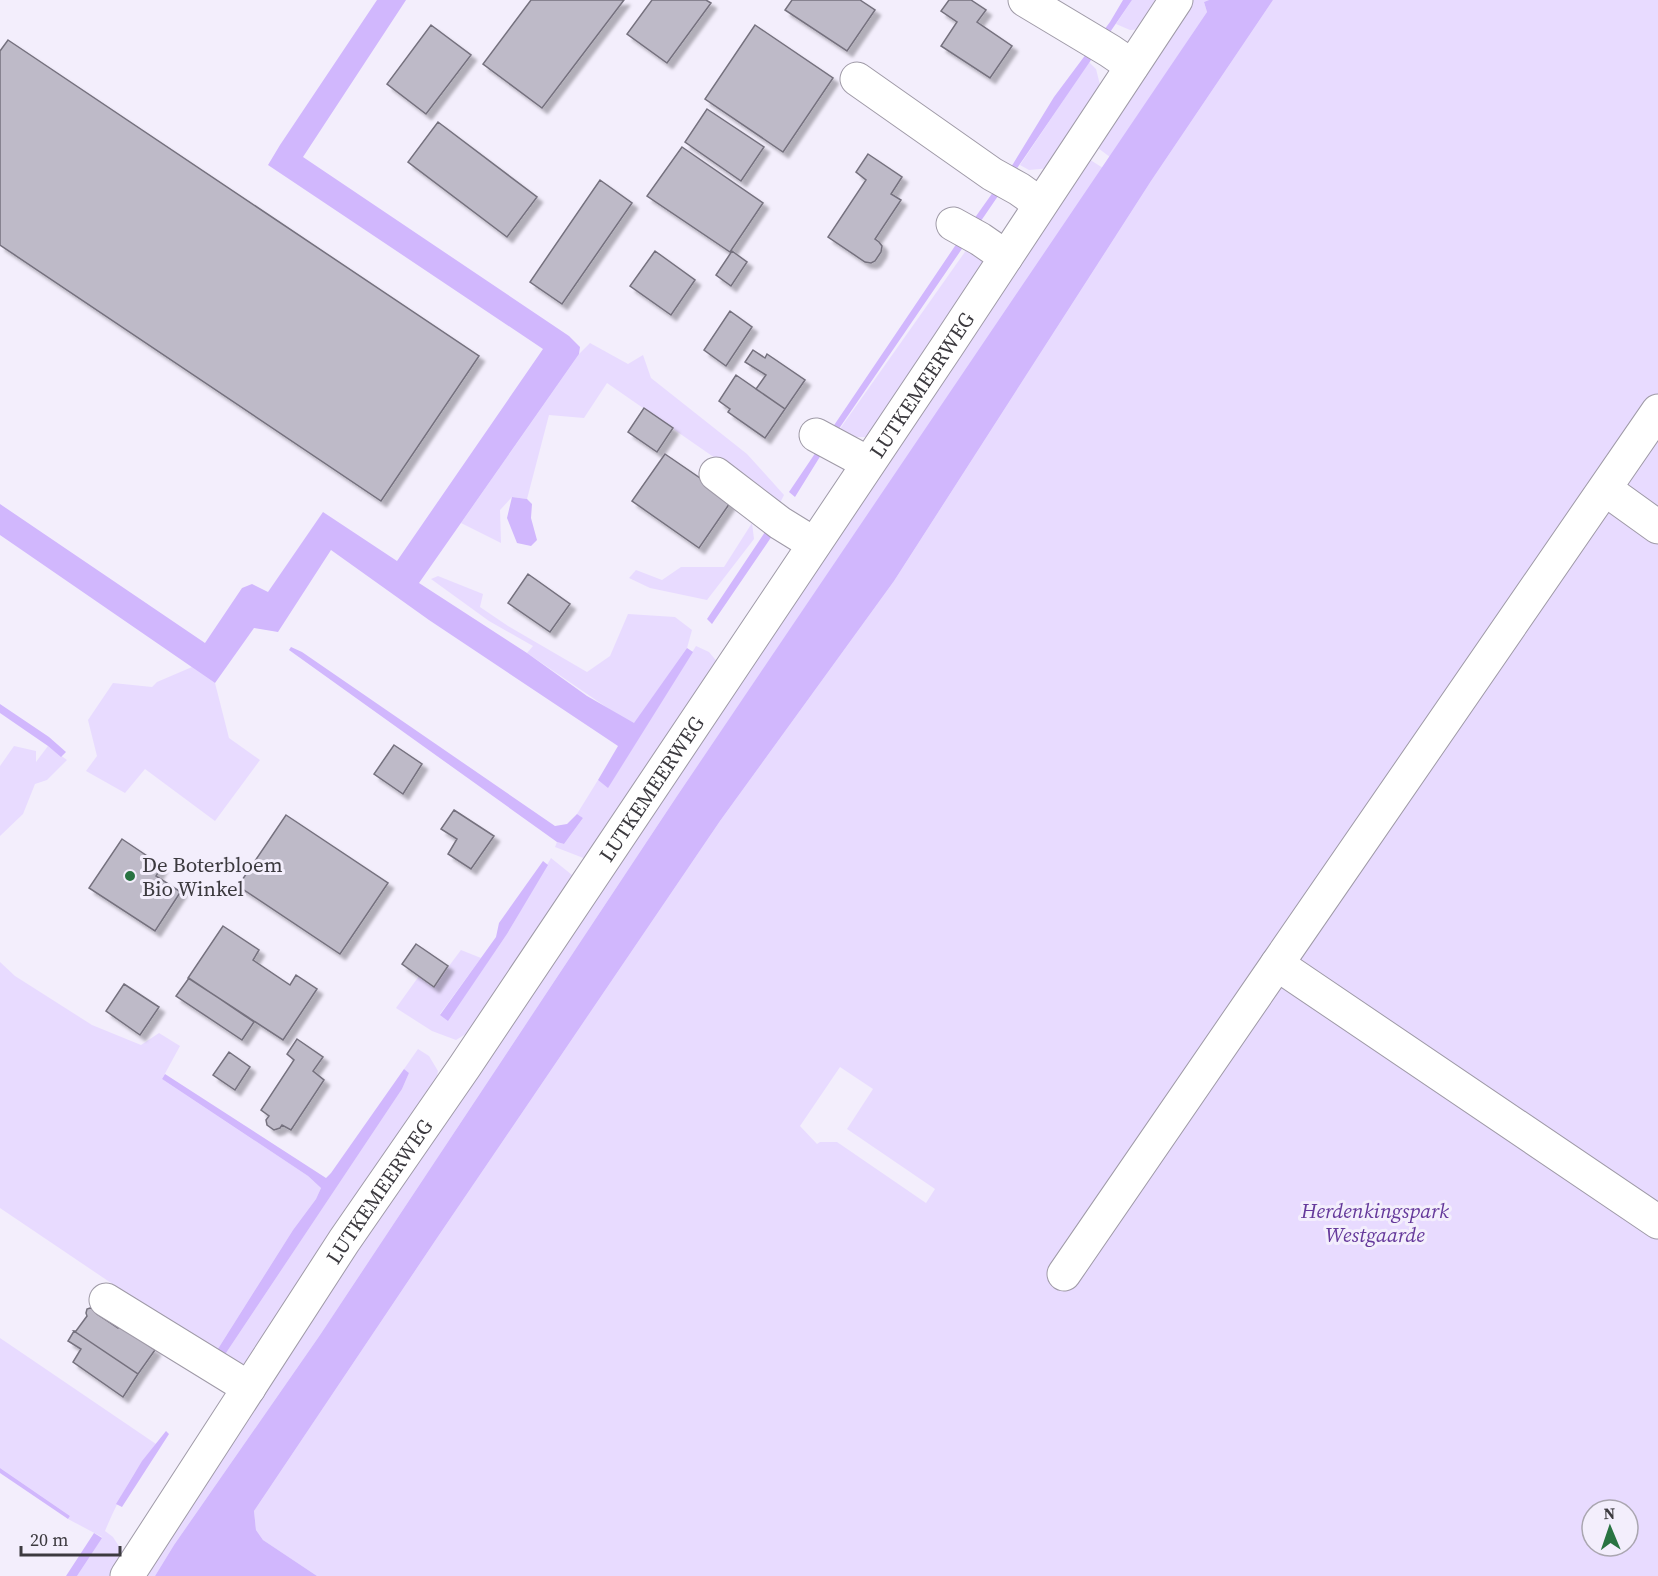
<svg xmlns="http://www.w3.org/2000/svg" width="1658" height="1576" font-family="'Source Serif 4',serif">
  <defs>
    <filter id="shadow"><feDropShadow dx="5.5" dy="5.5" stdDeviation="1.5" flood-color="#0004"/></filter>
  </defs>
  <rect width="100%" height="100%" fill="#f3eefc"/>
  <path fill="#e8dbff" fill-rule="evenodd" d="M 1132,0 L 1164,0 L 1144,29 L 1130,30 L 1116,24 Z
    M 1190,0 L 1209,0 L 1204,2 L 1207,12 L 1110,157 L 1098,148 Z
    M 1273,0 L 1658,0 L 1658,1576 L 317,1576 L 263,1540 L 256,1530 L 254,1511 L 437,1238 L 720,821 L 894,581 L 1151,181 ZM 840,1067 L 873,1089 L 847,1129 L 935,1189 L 926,1203 L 837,1142 L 820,1142 L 817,1144 L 800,1126 ZM 1592,1510 L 1628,1510 L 1628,1546 L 1592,1546 Z
    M 1089,62 L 1096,69 L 1102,93 L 1051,168 L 1029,170 L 1020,165 Z
    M 1084,156 L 1103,168 L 677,796 L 320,1335 L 174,1545 L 155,1576 L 133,1576 Z
    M 967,249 L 982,257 L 982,269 L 871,437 L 845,437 L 837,433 Z
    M 590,343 L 628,364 L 643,355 L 651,378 L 747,454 L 784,495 L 780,503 L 607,383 L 584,418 L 549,415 L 527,499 L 512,497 L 500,510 L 501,543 L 461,523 L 579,354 Z
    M 752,523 L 754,539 L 707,600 L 650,588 L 629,578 L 636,570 L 662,580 L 681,567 L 724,567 Z
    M 438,576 L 483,594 L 480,607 L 508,626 L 587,672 L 610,656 L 628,614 L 675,617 L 692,630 L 687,648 L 634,724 L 609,709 L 527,653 L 533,646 L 489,621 L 431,579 Z
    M 696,646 L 709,652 L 719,664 L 586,859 L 555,847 L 557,842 L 564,844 L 583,818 L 577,814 L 598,780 L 608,787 Z
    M 192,667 L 215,683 L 229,738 L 260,760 L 215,821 L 145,769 L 125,793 L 86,771 L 97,756 L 88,720 L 113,683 L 152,687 L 157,682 Z
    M 14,746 L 36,751 L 36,762 L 48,746 L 67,760 L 47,780 L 35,784 L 23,814 L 0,836 L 0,766 Z
    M 551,858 L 577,879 L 474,1029 L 456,1040 L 432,1031 L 396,1008 L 419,976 L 434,986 L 461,950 L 481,958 L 440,1014 L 448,1020 L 507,934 Z
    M 0,962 L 15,976 L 92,1025 L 141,1045 L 159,1033 L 180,1046 L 162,1079 L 308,1176 L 321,1188 L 316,1199 L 293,1230 L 216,1352 L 194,1339 L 0,1208 Z
    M 418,1049 L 429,1056 L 438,1071 L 434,1089 L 252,1362 L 242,1367 L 224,1356 L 402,1089 L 409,1073 L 404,1069 Z
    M 0,1338 L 156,1444 C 134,1470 118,1500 105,1531 L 113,1537 L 124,1554 L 110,1576 L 77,1576 L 102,1537 L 68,1519 L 70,1516 L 0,1468 Z"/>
  <path fill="#d1b7fd" d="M 377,0 L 406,0 L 303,157 L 569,336 L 580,347 L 579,354 L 419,583 L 527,653 L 587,696 L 634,723 L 687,648 L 693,652 L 608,788 L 598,780 L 618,746 L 429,620 L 331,550 L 278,632 L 254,628 L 215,683 L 0,535 L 0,504 L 205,643 L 242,588 L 252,584 L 268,592 L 323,512 L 397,561 L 543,349 L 268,165 L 280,145 Z
    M 1123,0 L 1132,0 L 821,455 L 795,497 L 789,492 L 957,243 L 1013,164 L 1054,97 L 1110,22 Z
    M 1209,0 L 1273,0 L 1151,181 L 894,581 L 720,821 L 437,1238 L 254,1511 L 256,1530 L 263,1540 L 317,1576 L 155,1576 L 174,1545 L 320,1335 L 677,796 L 1207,12 L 1204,2 Z
    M 512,497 L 527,499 L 532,504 L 531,518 L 537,540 L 531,546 L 517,543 L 507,518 Z
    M 765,532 L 772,536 L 712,624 L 707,619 Z
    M 291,647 L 302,652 L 555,826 L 567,824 L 577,814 L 583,818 L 564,844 L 557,842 L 289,650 Z
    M 0,704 L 49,737 L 66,752 L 61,757 L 48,746 L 0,713 Z
    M 543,861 L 548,865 L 507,934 L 448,1021 L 440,1015 L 496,937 L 499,923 Z
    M 404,1069 L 409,1073 L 402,1089 L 224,1356 L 216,1352 L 293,1230 L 316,1199 L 321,1188 L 308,1176 L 162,1079 L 165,1074 L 326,1178 L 331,1173 Z
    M 166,1431 L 169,1434 L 122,1507 L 116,1504 L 142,1461 Z
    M 0,1468 L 70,1516 L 68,1519 L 0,1473 Z
    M 94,1533 L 102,1538 L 77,1576 L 66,1576 Z"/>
  <path fill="#bebac8" stroke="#75717e" stroke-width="1.5" filter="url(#shadow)" d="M 531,0 L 624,0 L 542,108 L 483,64 Z
    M 652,0 L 706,0 L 711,3 L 667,63 L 627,34 Z
    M 792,0 L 860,0 L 875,10 L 847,51 L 785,10 Z
    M 949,0 L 971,0 L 986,10 L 977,22 L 1012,46 L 990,78 L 941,46 L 957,22 L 941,11 Z
    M 431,25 L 471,55 L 426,114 L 387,84 Z
    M 755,25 L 833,78 L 783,152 L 705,99 Z
    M 8,40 L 479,356 L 381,501 L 0,245 L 0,51 Z
    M 707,109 L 764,147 L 741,181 L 685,142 Z
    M 438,122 L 537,197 L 507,237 L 408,162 Z
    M 682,147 L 763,203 L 730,252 L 647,196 Z
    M 868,154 L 902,177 L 891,194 L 901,200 L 875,239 L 879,242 L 882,246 L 881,252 L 875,261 L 871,263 L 865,262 L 828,237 L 866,180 L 856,172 Z
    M 600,180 L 632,203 L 562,304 L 530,282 Z
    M 655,251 L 695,280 L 671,315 L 630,286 Z
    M 732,251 L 747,262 L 731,286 L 716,275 Z
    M 730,311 L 752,327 L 726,366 L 704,350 Z
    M 753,350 L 765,358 L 767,354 L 805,380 L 785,409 L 756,389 L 766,375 L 745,362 Z
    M 736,375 L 785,409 L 765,438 L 728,412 L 730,409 L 719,401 Z
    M 644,408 L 673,428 L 657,452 L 628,432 Z
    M 665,454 L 732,500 L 699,548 L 632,501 Z
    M 528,574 L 570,604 L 550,632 L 508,603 Z
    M 394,745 L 422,764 L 403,794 L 374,774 Z
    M 454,810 L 494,836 L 471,869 L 448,854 L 457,839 L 441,829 Z
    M 286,815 L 388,883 L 340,954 L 238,886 Z
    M 122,839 L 162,866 L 156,876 L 179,891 L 187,882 L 155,931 L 89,888 Z
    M 223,926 L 259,950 L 253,960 L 290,985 L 296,975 L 317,989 L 283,1040 L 188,978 Z
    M 416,944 L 448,966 L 434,987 L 402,964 Z
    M 189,978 L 254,1022 L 242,1040 L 176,996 Z
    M 124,984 L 159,1007 L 140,1035 L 106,1011 Z
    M 297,1039 L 323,1057 L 313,1071 L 324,1080 L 291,1130 L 282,1125 L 280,1128 L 274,1130 L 267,1125 L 266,1120 L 269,1116 L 261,1110 L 294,1060 L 287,1054 Z
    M 229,1052 L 250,1067 L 235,1090 L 213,1075 Z
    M 90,1308 L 94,1309 L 97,1314 L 118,1328 L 120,1326 L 155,1350 L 138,1374 L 74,1331 L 76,1331 L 87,1316 L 86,1313 L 87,1309 Z
    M 74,1331 L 138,1374 L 123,1397 L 73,1362 L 81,1349 L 68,1341 Z"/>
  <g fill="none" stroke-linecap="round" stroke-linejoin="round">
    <g stroke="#9f9aa7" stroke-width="35">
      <g id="minor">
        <path d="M 1025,0 L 1110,51 L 1132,66"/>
        <path d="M 857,79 L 992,174 L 1019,189 L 1040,204"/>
        <path d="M 953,224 L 980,239 L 1006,257"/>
        <path d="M 1658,411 L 1277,964 L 1658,1222"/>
        <path d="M 816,435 L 868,463"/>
        <path d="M 716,474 L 780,523 L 814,544"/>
        <path d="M 1605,489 L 1658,527"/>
        <path d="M 1064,1274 L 1277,964"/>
        <path d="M 106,1300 L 249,1388"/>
        <path id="s1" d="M 127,1576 L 344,1241 L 465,1066 L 948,345 L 1176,0"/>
      </g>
    </g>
    <use href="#minor" stroke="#fff" stroke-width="33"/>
  </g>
  <circle fill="#297342" stroke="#f3eefc" stroke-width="2" cx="130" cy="876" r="6"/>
  <g text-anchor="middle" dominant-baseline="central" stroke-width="6" stroke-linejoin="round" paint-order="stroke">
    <g font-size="21" fill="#3c3a3f" stroke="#f3eefc">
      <text stroke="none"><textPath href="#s1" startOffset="1432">LUTKEMEERWEG</textPath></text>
      <text stroke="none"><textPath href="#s1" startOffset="946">LUTKEMEERWEG</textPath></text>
      <text stroke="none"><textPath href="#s1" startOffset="460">LUTKEMEERWEG</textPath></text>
    </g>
    <g font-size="21" fill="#3c3a3f" stroke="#f3eefc" text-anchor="start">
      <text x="142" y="864">De Boterbloem<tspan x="142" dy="24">Bio Winkel</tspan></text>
    </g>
    <g font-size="21" font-style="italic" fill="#65399b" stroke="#f3eefc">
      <text x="1375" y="1210">Herdenkingspark<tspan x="1375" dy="24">Westgaarde</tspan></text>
    </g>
  </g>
  <g transform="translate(1610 1528) rotate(358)"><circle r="28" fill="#f3eefc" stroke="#aaa6b0" stroke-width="1.5"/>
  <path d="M0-4.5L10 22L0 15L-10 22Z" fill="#297342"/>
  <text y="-9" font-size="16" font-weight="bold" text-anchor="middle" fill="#3c3a3f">N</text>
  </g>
  <path d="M21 1546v9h99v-9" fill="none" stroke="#3c3a3f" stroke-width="3"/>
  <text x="30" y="1546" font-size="18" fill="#3c3a3f" stroke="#f3eefc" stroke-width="4.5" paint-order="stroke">20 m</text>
</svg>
